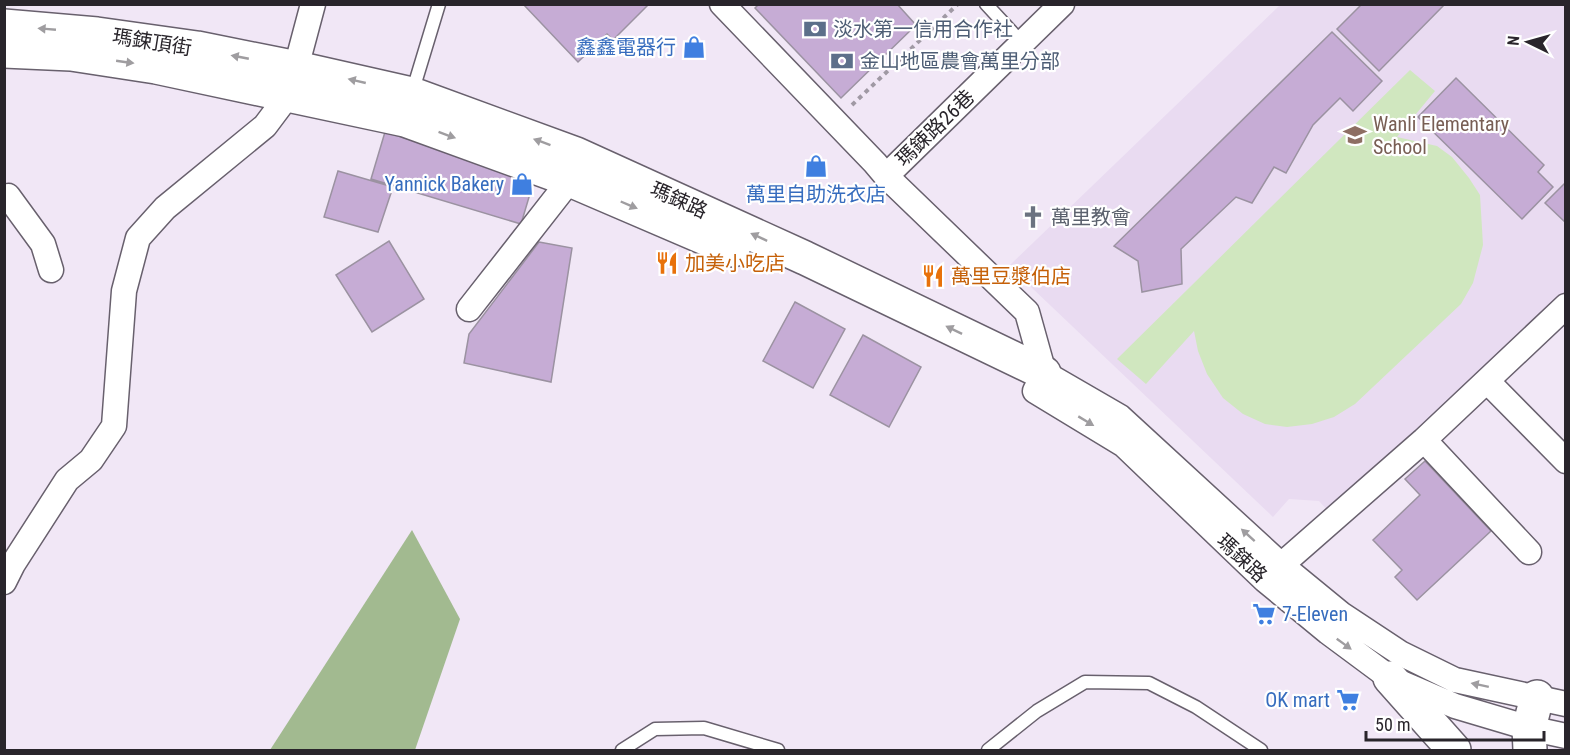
<svg xmlns="http://www.w3.org/2000/svg" width="1570" height="755" font-family="'Roboto Condensed','Noto Sans TC',sans-serif">
  <rect width="100%" height="100%" fill="#f1e7f6"/>
  <path fill="#e9dbf1" d="M 1280,5 L 1565,5 L 1565,300 L 1329,512 L 1319,501 L 1289,499 L 1273,517 L 1009,266 Z"/>
  <path fill="#d0e7bf" d="M 1410,70 L 1435,91 L 1397,137 L 1437,146 L 1452,157 L 1469,178 L 1480,195 L 1483,245 L 1473,283 L 1461,304 L 1355,404 L 1334,417 L 1312,424 L 1287,427 L 1265,424 L 1243,414 L 1223,398 L 1207,374 L 1198,351 L 1194,331 L 1146,384 L 1117,359 Z"/>
  <path fill="#a2ba90" d="M 412,530 L 460,619 L 415,750 L 270,750 Z"/>
  <path fill="#c6acd5" stroke="#9b92a1" stroke-width="1.5" d="M 523,4 L 649,4 L 613,40 L 607,34 L 578,62 Z
    M 759,4 L 897,4 L 916,25 L 841,98 L 755,8 Z
    M 1362,4 L 1445,4 L 1379,71 L 1337,29 Z
    M 1332,32 L 1382,81 L 1353,111 L 1340,98 L 1313,125 L 1286,173 L 1274,167 L 1252,203 L 1236,197 L 1181,249 L 1182,284 L 1142,292 L 1138,261 L 1114,246 Z
    M 1456,78 L 1544,165 L 1538,172 L 1553,187 L 1522,219 L 1418,117 Z
    M 385,132 L 535,177 L 521,224 L 371,179 Z
    M 338,171 L 393,187 L 378,232 L 324,217 Z
    M 1566,182 L 1566,223 L 1545,203 Z
    M 389,241 L 424,299 L 372,332 L 336,275 Z
    M 539,242 L 572,248 L 551,382 L 464,363 L 469,334 Z
    M 795,302 L 845,329 L 813,388 L 763,361 Z
    M 863,335 L 921,367 L 889,427 L 830,395 Z
    M 1425,461 L 1491,531 L 1417,600 L 1395,577 L 1402,570 L 1373,540 L 1420,495 L 1405,479 Z"/>
  <g fill="none" stroke-linecap="round" stroke-linejoin="round">
    <g stroke="#68606d" stroke-width="15">
      <path id="lane" d="M 986,4 L 1022,43
        M 412,93 L 439,4
        M 622,750 L 655,729 L 704,728 L 778,750
        M 988,750 L 1037,711 L 1085,682 L 1149,683 L 1196,707 L 1261,750"/>
    </g>
    <g stroke="#68606d" stroke-width="27">
      <path id="street" d="M 722,4 L 875,163 L 886,176 L 1027,312 L 1044,373 L 1035,391 L 1124,445 L 1265,580 L 1328,632 L 1390,678 L 1455,706 L 1529,728 L 1566,736
        M 886,176 L 1062,4
        M 4,197 L 8,196 L 43,244 L 51,270
        M 469,309 L 570,180 L 574,165
        M 1044,373 L 1120,417 L 1280,564 L 1341,614 L 1400,653 L 1455,680 L 1566,704
        M 1487,381 L 1566,461
        M 1424,440 L 1529,552
        M 1271,574 L 1424,440 L 1566,306
        M 4,582 L 13,564 L 67,480 L 91,460 L 114,426 L 124,291 L 138,238 L 165,208 L 265,126 L 289,94 L 313,4"/>
    </g>
    <g stroke="#68606d" stroke-width="36">
      <path id="secondary" d="M 4,26 L 97,34 L 197,48 L 297,68 L 412,94 L 576,154 L 805,258 L 1044,373
        M 4,51 L 71,54 L 156,67 L 405,120 L 570,180 L 733,250
        M 1390,678 L 1454,750
        M 1530,750 L 1529,728 L 1537,697"/>
    </g>
    <path stroke="#a099a4" stroke-width="4" stroke-dasharray="4.5 4.5" stroke-linecap="butt" d="M 852,105 L 958,4"/>
    <use href="#lane" stroke="#fff" stroke-width="12"/>
    <use href="#street" stroke="#fff" stroke-width="24"/>
    <use href="#secondary" stroke="#fff" stroke-width="33"/>
  </g>
  <defs><path id="oneway-solid" d="M-6-.8H1V-3.2L6.5 0L1 3.2V.8H-6Z" transform="scale(1.5)"/></defs>
  <g fill="#9f9da0">
    <use href="#oneway-solid" transform="translate(47 29) rotate(-175)"/>
    <use href="#oneway-solid" transform="translate(240 57) rotate(-169)"/>
    <use href="#oneway-solid" transform="translate(125 62) rotate(8)"/>
    <use href="#oneway-solid" transform="translate(357 81) rotate(-167)"/>
    <use href="#oneway-solid" transform="translate(447 135) rotate(20)"/>
    <use href="#oneway-solid" transform="translate(542 142) rotate(-160)"/>
    <use href="#oneway-solid" transform="translate(629 205) rotate(23)"/>
    <use href="#oneway-solid" transform="translate(759 237) rotate(-155)"/>
    <use href="#oneway-solid" transform="translate(954 330) rotate(-154)"/>
    <use href="#oneway-solid" transform="translate(1086 421) rotate(31)"/>
    <use href="#oneway-solid" transform="translate(1248 535) rotate(-138)"/>
    <use href="#oneway-solid" transform="translate(1344 644) rotate(36)"/>
    <use href="#oneway-solid" transform="translate(1480 685) rotate(-168)"/>
  </g>
  <defs>
    <g id="bank-bare" transform="scale(1.8)"><path d="M-6-4H6V4H-6ZM0-2.3a2.3 2.3 0 1 0 0 4.6a2.3 2.3 0 1 0 0-4.6Z" fill="#5c6f8a" stroke="#fff" stroke-width="2.5" paint-order="stroke"/></g>
    <g id="shop-bare" transform="scale(1.8)"><path d="M-5-2.5h2.3a2.7 3.5 0 0 1 5.4 0H5L5.5 6h-11ZM-1.5-2.5h3a1.5 2.3 0 0 0-3 0Z" fill="#3f7fe0" stroke="#fff" stroke-width="2.5" paint-order="stroke"/></g>
    <g id="school-bare" transform="scale(1.8)"><path d="M0-5L7-2L0 1L-7-2ZM-4 1L0 2.5L4 1V4Q0 6-4 4Z" fill="#8d6e63" stroke="#fff" stroke-width="2.5" paint-order="stroke"/></g>
    <g id="church-bare" transform="scale(1.8)"><path d="M-1.2-6h2.4v3.5h3.3v2.4h-3.3V6h-2.4V-.1h-3.3v-2.4h3.3Z" fill="#6b7280" stroke="#fff" stroke-width="2.5" paint-order="stroke"/></g>
    <g id="restaurant-bare" transform="scale(1.8)"><path d="M-5-6h1v4h1v-4h1v4h1v-4h1v5L-1.5 .5V6h-2V.5L-5-1ZM5-6V6H3V1.5H1.5Q1.5-4 5-6Z" fill="#e8710a" stroke="#fff" stroke-width="2.5" paint-order="stroke"/></g>
    <g id="supermarket-bare" transform="scale(1.8)"><path d="M-6-5.5h2.5l.6 2H6L4.5 2H-2.5L-4.4-4H-6ZM-1.5 3.2a1.3 1.3 0 1 0 .1 0ZM3 3.2a1.3 1.3 0 1 0 .1 0Z" fill="#3f7fe0" stroke="#fff" stroke-width="2.5" paint-order="stroke"/></g>
  </defs>
  <g fill-rule="evenodd">
    <use href="#bank-bare" x="815" y="29"/>
    <use href="#shop-bare" x="694" y="47"/>
    <use href="#bank-bare" x="842" y="61"/>
    <use href="#school-bare" x="1355" y="135"/>
    <use href="#shop-bare" x="816" y="166"/>
    <use href="#shop-bare" x="522" y="184"/>
    <use href="#church-bare" x="1033" y="217"/>
    <use href="#restaurant-bare" x="667" y="263"/>
    <use href="#restaurant-bare" x="933" y="276"/>
    <use href="#supermarket-bare" x="1264" y="614"/>
    <use href="#supermarket-bare" x="1348" y="700"/>
  </g>
  <g text-anchor="middle" dominant-baseline="central" stroke-width="4.5" stroke-linejoin="round" paint-order="stroke">
    <g font-size="20" fill="#4e5e75" stroke="#fff" text-anchor="start">
      <text x="833" y="29">淡水第一信用合作社</text>
      <text x="860" y="61">金山地區農會萬里分部</text>
    </g>
    <g font-size="20" fill="#29252b" stroke="#fff">
      <text transform="translate(152 42) rotate(9)">瑪鋉頂街</text>
      <text transform="translate(935 128) rotate(-44)">瑪鋉路26巷</text>
      <text transform="translate(679 200) rotate(24)">瑪鋉路</text>
      <text transform="translate(1242 558) rotate(43)">瑪鋉路</text>
    </g>
    <g font-size="20" fill="#366cbe" stroke="#fff" text-anchor="end">
      <text x="676" y="47">鑫鑫電器行</text>
      <text x="504" y="184">Yannick Bakery</text>
      <text x="816" y="194" text-anchor="middle">萬里自助洗衣店</text>
      <text x="1282" y="614" text-anchor="start">7-Eleven</text>
      <text x="1330" y="700">OK mart</text>
    </g>
    <g font-size="20" fill="#785e54" stroke="#fff" text-anchor="start">
      <text x="1373" y="124">Wanli Elementary<tspan x="1373" dy="23">School</tspan></text>
    </g>
    <g font-size="20" fill="#5b616d" stroke="#fff" text-anchor="start">
      <text x="1051" y="217">萬里教會</text>
    </g>
    <g font-size="20" fill="#c56008" stroke="#fff" text-anchor="start">
      <text x="685" y="263">加美小吃店</text>
      <text x="951" y="276">萬里豆漿伯店</text>
    </g>
  </g>
  <rect width="1570" height="755" fill="none" stroke="#29252b" stroke-width="12"/>
  <g transform="translate(1528 42) rotate(275)" stroke="#ffffff" stroke-width="4.5" paint-order="stroke">
  <path d="M0-4.5L10 22L0 15L-10 22Z" fill="#29252b"/>
  <text y="-9" font-size="16" font-weight="bold" text-anchor="middle" fill="#29252b">N</text>
  </g>
  <path d="M1366 731v9h178v-9" fill="none" stroke="#29252b" stroke-width="3"/>
  <text x="1375" y="731" font-size="18" fill="#29252b" stroke="#ffffff" stroke-width="4.5" paint-order="stroke">50 m</text>
</svg>
